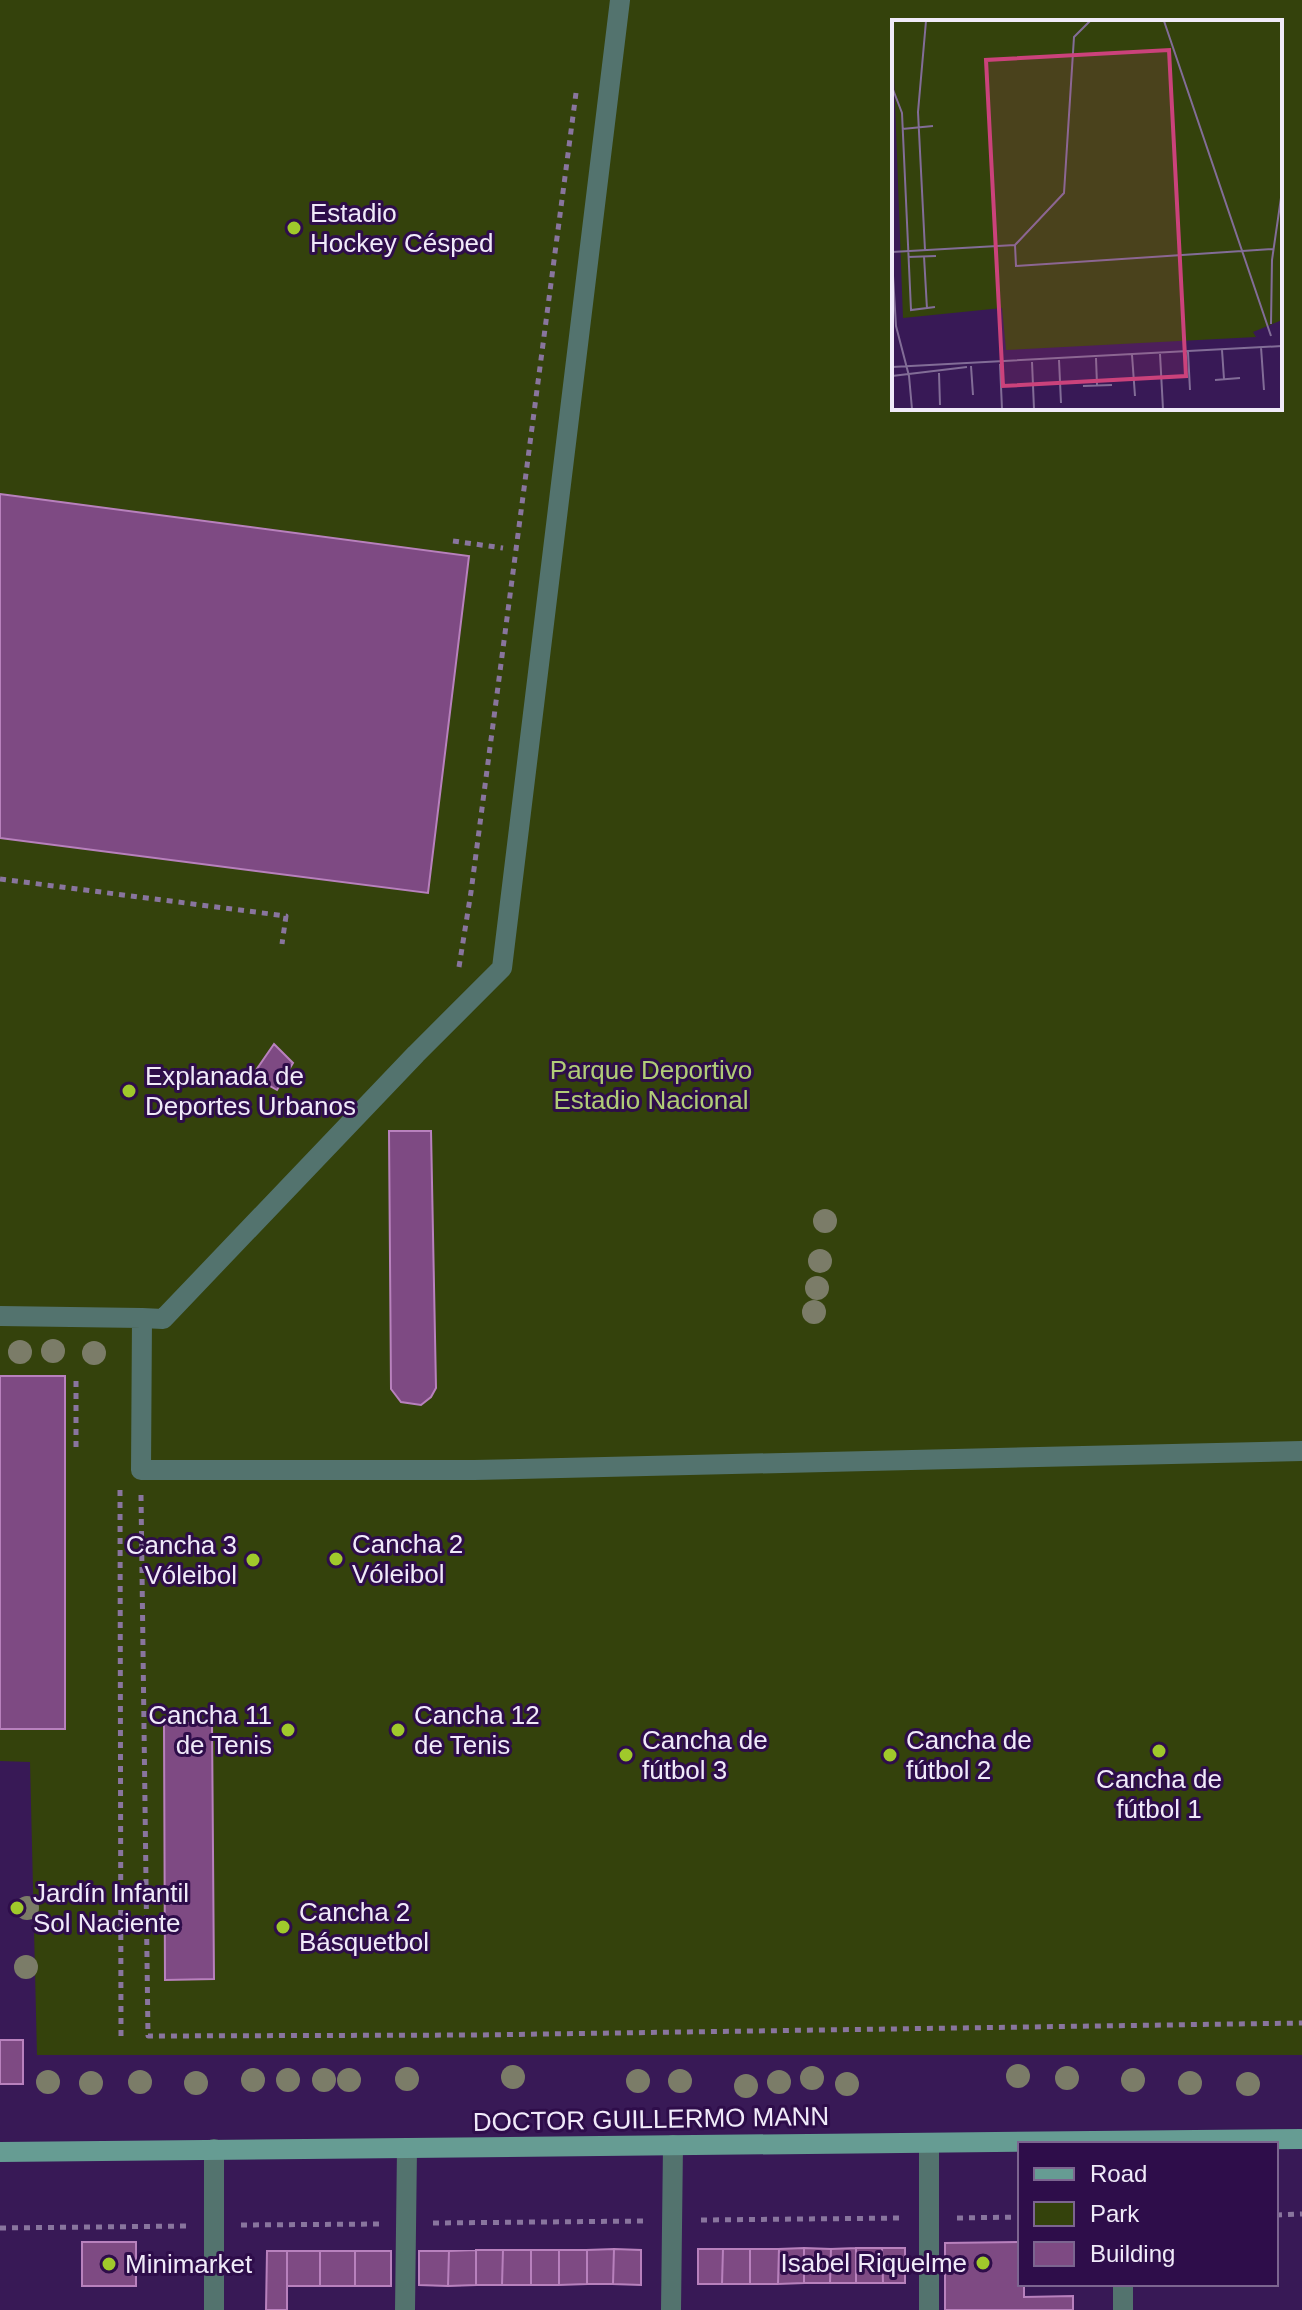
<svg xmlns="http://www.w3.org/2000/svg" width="1302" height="2310" font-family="Helvetica,sans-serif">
  <rect width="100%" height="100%" fill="#381956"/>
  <path fill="#34420c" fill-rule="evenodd" d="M 0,0 L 1302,0 L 1302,2055 L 37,2055 L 30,1762 L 0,1761 ZM 894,22 L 1280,22 L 1280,408 L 894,408 Z"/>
  <path fill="#7e4a83" stroke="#b881bd" stroke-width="2" d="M 0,494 L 469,556 L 428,893 L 0,838 Z
    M 274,1044 L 293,1063 L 277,1090 L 252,1076 Z
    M 389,1131 L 431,1131 L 436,1388 L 431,1397 L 421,1405 L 401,1402 L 391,1389 Z
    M 0,1376 L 65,1376 L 65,1729 L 0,1729 Z
    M 164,1723 L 212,1723 L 214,1979 L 165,1980 Z
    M 0,2040 L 23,2040 L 23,2084 L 0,2084 Z
    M 82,2242 L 136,2242 L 136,2286 L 82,2286 Z
    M 1020,2242 L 1020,2284 L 1024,2284 L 1024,2297 L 1073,2296 L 1073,2310 L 945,2310 L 945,2243 Z
    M 804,2248 L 831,2249 L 830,2283 L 804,2283 Z
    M 804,2248 L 804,2283 L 778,2284 L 779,2249 Z
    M 856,2248 L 856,2283 L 830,2283 L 831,2249 Z
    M 856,2248 L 882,2248 L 883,2283 L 856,2283 Z
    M 882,2248 L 905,2248 L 905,2283 L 883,2283 Z
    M 614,2249 L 613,2284 L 587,2284 L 587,2250 Z
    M 614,2249 L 641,2250 L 641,2285 L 613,2284 Z
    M 698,2249 L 723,2249 L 722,2284 L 698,2284 Z
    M 723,2249 L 750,2249 L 750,2284 L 722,2284 Z
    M 750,2249 L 779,2249 L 778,2284 L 750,2284 Z
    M 476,2250 L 503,2250 L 502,2285 L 476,2285 Z
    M 476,2250 L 476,2285 L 448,2286 L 449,2251 Z
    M 503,2250 L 531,2250 L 531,2285 L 502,2285 Z
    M 531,2250 L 559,2250 L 559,2285 L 531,2285 Z
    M 559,2250 L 587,2250 L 587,2284 L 559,2285 Z
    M 267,2251 L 287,2251 L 287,2310 L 266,2310 Z
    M 287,2251 L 320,2251 L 320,2286 L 287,2286 Z
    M 320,2251 L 355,2251 L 355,2286 L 320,2286 Z
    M 355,2251 L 391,2251 L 391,2286 L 355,2286 Z
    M 419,2251 L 449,2251 L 448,2286 L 419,2285 Z"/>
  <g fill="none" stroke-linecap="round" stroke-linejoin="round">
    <path stroke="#89759e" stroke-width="5" stroke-dasharray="6 6" stroke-linecap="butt" d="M 453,541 L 503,548
      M 0,879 L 286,916 L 282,944
      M 459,967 L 471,892 L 576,93
      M 76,1447 L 76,1376
      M 120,1490 L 121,2037
      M 141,1495 L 148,2036 L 476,2035 L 1302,2023
      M 1276,2215 L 1302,2214
      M 957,2218 L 1020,2217
      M 701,2220 L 903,2218
      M 433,2223 L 647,2221
      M 241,2225 L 379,2224
      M 0,2228 L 187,2226"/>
    <path stroke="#53736e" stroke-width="20" d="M 671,2310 L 673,2145"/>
    <path stroke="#53736e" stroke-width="20" d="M 620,0 L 502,968 L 416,1054 L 163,1319 L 142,1318 L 141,1470 L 474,1470 L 1302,1451
      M 0,1316 L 142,1318
      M 929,2143 L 929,2310
      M 214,2310 L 214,2149
      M 405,2310 L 407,2148
      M 1123,2310 L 1123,2284"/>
    <path stroke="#669c93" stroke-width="20" d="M 0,2152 L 1302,2139"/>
  </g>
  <g fill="#7b7c68">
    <circle cx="825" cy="1221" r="12"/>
    <circle cx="820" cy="1261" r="12"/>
    <circle cx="817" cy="1288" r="12"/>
    <circle cx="814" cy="1312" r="12"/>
    <circle cx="53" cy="1351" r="12"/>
    <circle cx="20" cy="1352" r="12"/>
    <circle cx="94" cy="1353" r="12"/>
    <circle cx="27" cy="1908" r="12"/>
    <circle cx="26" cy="1967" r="12"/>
    <circle cx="1018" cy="2076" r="12"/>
    <circle cx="513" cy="2077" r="12"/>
    <circle cx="812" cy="2078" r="12"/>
    <circle cx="1067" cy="2078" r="12"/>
    <circle cx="407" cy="2079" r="12"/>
    <circle cx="253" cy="2080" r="12"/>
    <circle cx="288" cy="2080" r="12"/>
    <circle cx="324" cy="2080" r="12"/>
    <circle cx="349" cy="2080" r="12"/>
    <circle cx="1133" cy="2080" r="12"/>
    <circle cx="638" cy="2081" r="12"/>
    <circle cx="680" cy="2081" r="12"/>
    <circle cx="48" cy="2082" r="12"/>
    <circle cx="140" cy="2082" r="12"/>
    <circle cx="779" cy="2082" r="12"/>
    <circle cx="91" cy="2083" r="12"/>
    <circle cx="196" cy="2083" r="12"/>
    <circle cx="1190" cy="2083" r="12"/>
    <circle cx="847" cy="2084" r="12"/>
    <circle cx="1248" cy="2084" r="12"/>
    <circle cx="746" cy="2086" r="12"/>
  </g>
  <g fill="#a0c92b" stroke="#2e0d4a" stroke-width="3">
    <circle cx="294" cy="228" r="8"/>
    <circle cx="129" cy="1091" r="8"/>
    <circle cx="336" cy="1559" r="8"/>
    <circle cx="253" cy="1560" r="8"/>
    <circle cx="288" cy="1730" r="8"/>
    <circle cx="398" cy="1730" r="8"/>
    <circle cx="1159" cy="1751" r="8"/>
    <circle cx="626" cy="1755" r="8"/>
    <circle cx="890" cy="1755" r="8"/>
    <circle cx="17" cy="1908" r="8"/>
    <circle cx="283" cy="1927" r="8"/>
    <circle cx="983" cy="2263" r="8"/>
    <circle cx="109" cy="2264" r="8"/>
  </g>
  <g text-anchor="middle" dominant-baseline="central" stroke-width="6" stroke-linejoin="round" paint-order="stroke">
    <g font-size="26" fill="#f0eaf9" stroke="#2e0d4a" text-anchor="start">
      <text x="310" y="213">Estadio<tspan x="310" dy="30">Hockey Césped</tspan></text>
      <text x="145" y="1076">Explanada de<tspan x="145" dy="30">Deportes Urbanos</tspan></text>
      <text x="352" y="1544">Cancha 2<tspan x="352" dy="30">Vóleibol</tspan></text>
      <text x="237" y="1545" text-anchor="end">Cancha 3<tspan x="237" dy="30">Vóleibol</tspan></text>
      <text x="272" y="1715" text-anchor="end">Cancha 11<tspan x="272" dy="30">de Tenis</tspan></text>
      <text x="414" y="1715">Cancha 12<tspan x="414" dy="30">de Tenis</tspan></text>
      <text x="642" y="1740">Cancha de<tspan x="642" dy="30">fútbol 3</tspan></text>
      <text x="906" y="1740">Cancha de<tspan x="906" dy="30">fútbol 2</tspan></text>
      <text x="1159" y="1779" text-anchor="middle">Cancha de<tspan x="1159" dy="30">fútbol 1</tspan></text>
      <text x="33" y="1893">Jardín Infantil<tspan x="33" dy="30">Sol Naciente</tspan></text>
      <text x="299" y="1912">Cancha 2<tspan x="299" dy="30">Básquetbol</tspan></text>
      <text x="967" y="2263" text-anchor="end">Isabel Riquelme</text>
      <text x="125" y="2264">Minimarket</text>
    </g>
    <g font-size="26" fill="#b1cd77" stroke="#2e0d4a">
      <text x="651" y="1070">Parque Deportivo<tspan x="651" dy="30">Estadio Nacional</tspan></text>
    </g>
    <g font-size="26" fill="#f0eaf9" stroke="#2e0d4a">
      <text transform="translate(651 2119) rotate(-1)">DOCTOR GUILLERMO MANN</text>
    </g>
  </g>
  <g transform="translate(892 20)">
    <rect width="390" height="390" fill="#381956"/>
    <path d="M 0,1 L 390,1 L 390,300 L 361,312 L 364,317 L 114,330 L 110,288 L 11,298 Z" fill="#34420c"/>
    <path fill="none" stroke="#826d97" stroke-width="2" d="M 198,1 L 182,17 L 172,173 L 123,225 L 124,246 L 381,229M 272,1 L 379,316M 0,67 L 10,93 L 19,290 L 43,287M 10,109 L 41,106M 33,230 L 26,92 L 34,1M 0,232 L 123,225M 32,236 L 35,289M 16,237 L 44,236M 0,239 L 4,306 L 17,356 L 20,389M 379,304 L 380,240 L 390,171M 369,327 L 372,370M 330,330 L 332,359M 296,332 L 298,370M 268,334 L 271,389M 240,335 L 243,376M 204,338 L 205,365M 167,340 L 169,383M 140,342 L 142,389M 108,344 L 110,389M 79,346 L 81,375M 0,347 L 390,326M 47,353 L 48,385M 0,356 L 75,347M 323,360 L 348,358M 191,366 L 220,365"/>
    <path fill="#cb427b" fill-opacity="0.15" stroke="#cb427b" stroke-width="4" d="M 277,30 L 294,356 L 111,366 L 94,40 Z"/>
    <rect width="390" height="390" fill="none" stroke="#f0eaf9" stroke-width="4"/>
  </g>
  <rect x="1018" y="2142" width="260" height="144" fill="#2e0d4a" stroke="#7c6590" stroke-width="2"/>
  <rect x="1034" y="2168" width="40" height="12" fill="#669c93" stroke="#7c6590" stroke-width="2"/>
  <text x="1090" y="2182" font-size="24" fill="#f0eaf9">Road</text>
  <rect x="1034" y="2202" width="40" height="24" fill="#34420c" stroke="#7c6590" stroke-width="2"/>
  <text x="1090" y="2222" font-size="24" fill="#f0eaf9">Park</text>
  <rect x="1034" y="2242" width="40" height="24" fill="#7e4a83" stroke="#7c6590" stroke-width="2"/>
  <text x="1090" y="2262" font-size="24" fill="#f0eaf9">Building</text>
</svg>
